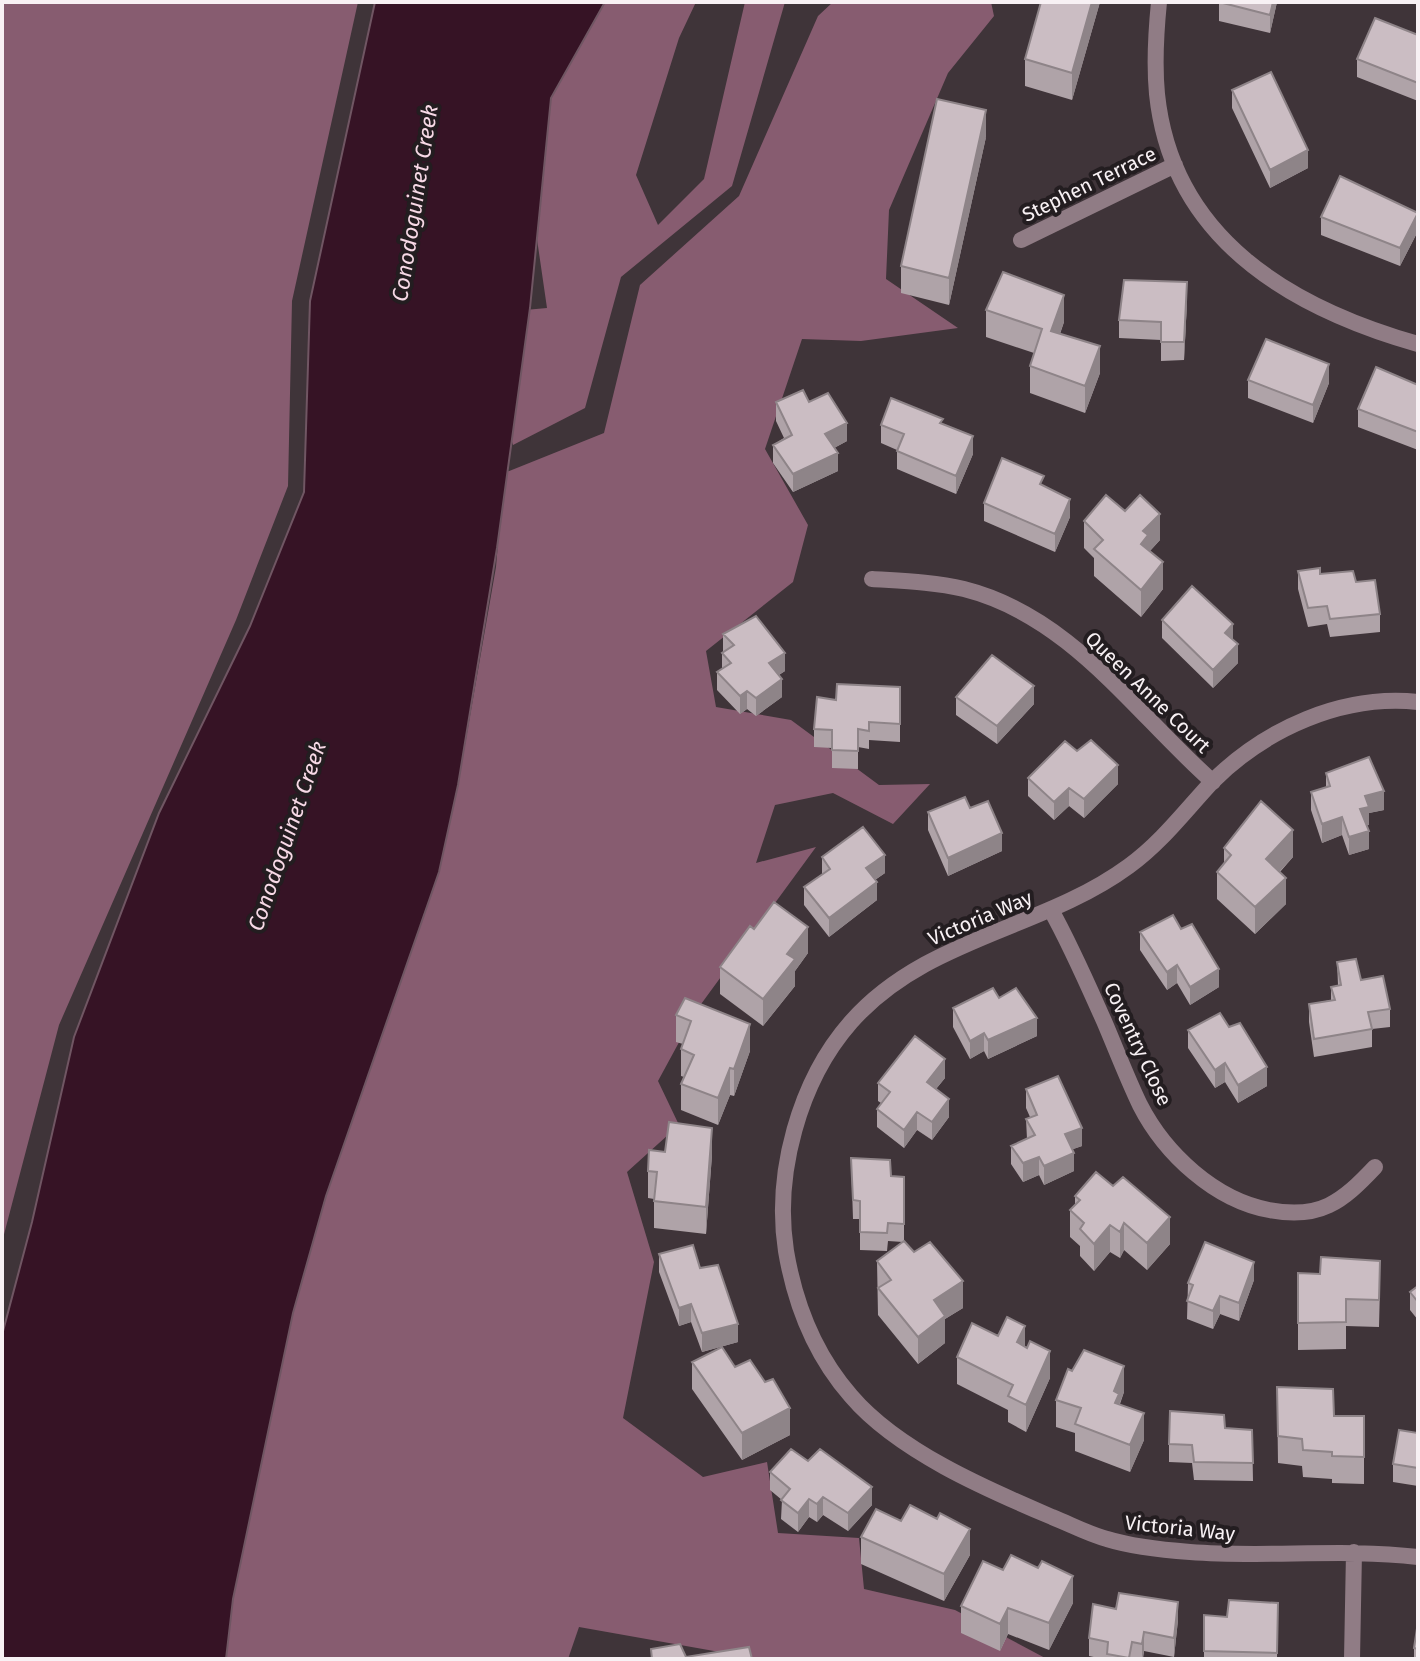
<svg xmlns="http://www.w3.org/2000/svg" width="1420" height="1661" font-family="'Fira Sans',sans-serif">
  <rect width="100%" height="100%" fill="#3f3439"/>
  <path fill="#875c70" d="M 2,2 L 358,2 L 292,301 L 288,486 L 236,620 L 59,1025 L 2,1242 Z
    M 593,2 L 696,2 L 679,38 L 636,175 L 658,225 L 704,179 L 745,2 L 785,2 L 732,186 L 621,277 L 585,408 L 513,445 L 502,407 L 514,311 L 547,308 L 530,191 L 541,99 Z
    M 833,2 L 991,2 L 994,16 L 948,73 L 889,210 L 886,279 L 958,328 L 861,341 L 802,339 L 765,449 L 808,525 L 793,582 L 706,651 L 716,707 L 791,720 L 879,785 L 930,784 L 893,824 L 833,793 L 775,805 L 756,863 L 816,847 L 696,1011 L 658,1081 L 679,1125 L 627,1172 L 654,1262 L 623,1418 L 703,1477 L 767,1462 L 778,1533 L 859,1538 L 864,1589 L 955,1610 L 1047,1659 L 759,1659 L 579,1627 L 568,1659 L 226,1659 L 233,1599 L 293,1313 L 326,1196 L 439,871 L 458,785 L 496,567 L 504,473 L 604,433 L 640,285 L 739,196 L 818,16 Z"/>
  <path fill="#361325" stroke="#705663" stroke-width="2" d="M 375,2 L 605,2 L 551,98 L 530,308 L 497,548 L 458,785 L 439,872 L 326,1196 L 293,1313 L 233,1599 L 226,1659 L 2,1659 L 2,1335 L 32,1222 L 74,1037 L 159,813 L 250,626 L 304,492 L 310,301 Z"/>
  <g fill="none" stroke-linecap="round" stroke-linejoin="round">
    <path stroke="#907c85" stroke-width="16" d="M 1159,2 C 1156,32 1154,63 1157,94 C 1172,239 1291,308 1418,344
      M 1021,240 L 1175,165
      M 872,579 C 903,581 934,582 964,589 C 1071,616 1134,712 1213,782
      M 1418,702 C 1342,694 1265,729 1212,782 C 1185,811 1161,843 1129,866 C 1042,930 926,937 851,1022 C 799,1081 774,1174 786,1251 C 795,1304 815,1355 851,1396 C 898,1451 986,1489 1052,1517 C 1070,1524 1088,1534 1107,1539 C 1133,1547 1163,1550 1190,1552 C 1266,1558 1342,1548 1418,1557
      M 1051,910 C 1071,946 1087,983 1104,1021 C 1116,1049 1127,1078 1140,1105 C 1165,1154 1215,1200 1269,1210 C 1320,1220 1342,1202 1375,1167
      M 1352,1659 L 1354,1552"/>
  </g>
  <path fill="#afa3a8" d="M 1041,2 L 1100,2 L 1072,100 L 1025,86 L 1025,59 Z
    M 1219,2 L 1277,2 L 1270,33 L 1219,21 Z
    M 1418,35 L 1418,101 L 1357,77 L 1357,59 Z
    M 1232,90 L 1308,168 L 1270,188 L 1232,108 Z
    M 986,137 L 949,305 L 901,293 L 901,266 Z
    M 1321,217 L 1418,231 L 1400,266 L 1321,235 Z
    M 1187,301 L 1184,360 L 1161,361 L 1161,340 L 1119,338 L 1119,320 Z
    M 986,310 L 1064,322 L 1060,334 L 1100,373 L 1085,413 L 1030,393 L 1030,366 L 1034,353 L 986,337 Z
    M 1248,380 L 1329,383 L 1313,423 L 1248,398 Z
    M 1418,385 L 1418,450 L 1358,427 L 1358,409 Z
    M 776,402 L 809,402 L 847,441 L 834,448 L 838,471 L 793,492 L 773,463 L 773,445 L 784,438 L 776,421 Z
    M 943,424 L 973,454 L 956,494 L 897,469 L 897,450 L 881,443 L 881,425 Z
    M 1044,486 L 1070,517 L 1055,552 L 984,521 L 984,503 Z
    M 1084,521 L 1160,540 L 1150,551 L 1163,589 L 1141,617 L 1094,576 L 1094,558 L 1084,548 Z
    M 1298,571 L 1320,574 L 1356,582 L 1380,614 L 1380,632 L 1330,637 L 1327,624 L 1308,627 L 1298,589 Z
    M 1162,620 L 1233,640 L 1238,663 L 1213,688 L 1162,638 Z
    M 723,634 L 785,671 L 779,675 L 782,697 L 756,716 L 747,709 L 740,714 L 717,690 L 717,672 L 722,669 L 722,653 L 723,652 Z
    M 900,687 L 900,742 L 869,740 L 869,749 L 858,747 L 858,769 L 832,768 L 832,748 L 814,747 L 814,729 L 836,700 Z
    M 956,697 L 1034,704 L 997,744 L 956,715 Z
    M 1326,773 L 1384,810 L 1369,813 L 1369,825 L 1367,825 L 1369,849 L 1349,855 L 1342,835 L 1322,843 L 1311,810 L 1311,792 L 1326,787 Z
    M 1028,778 L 1118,784 L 1084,818 L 1069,806 L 1054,820 L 1028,796 Z
    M 970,808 L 1002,851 L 948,876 L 928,830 L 928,812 Z
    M 1224,848 L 1293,857 L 1280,872 L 1286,904 L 1255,934 L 1217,899 L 1217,872 L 1224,864 Z
    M 822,857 L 885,873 L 875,880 L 877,900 L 829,937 L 804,905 L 804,887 L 822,874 Z
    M 754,929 L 808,953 L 795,971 L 795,986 L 763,1026 L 720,994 L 720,967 Z
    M 1181,929 L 1219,987 L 1190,1005 L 1177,983 L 1167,990 L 1140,950 L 1140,932 Z
    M 1337,962 L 1361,980 L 1390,1009 L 1390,1027 L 1372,1029 L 1372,1047 L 1314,1057 L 1309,1022 L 1309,1004 L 1331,1000 L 1331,987 L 1338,985 Z
    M 685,998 L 750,1051 L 734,1096 L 730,1095 L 718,1125 L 681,1110 L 681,1084 L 684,1077 L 681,1076 L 681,1049 L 683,1044 L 676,1042 L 676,1015 Z
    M 999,998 L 1037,1036 L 988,1059 L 984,1051 L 970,1059 L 953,1027 L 953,1008 Z
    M 1188,1030 L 1267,1086 L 1238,1103 L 1225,1082 L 1215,1088 L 1188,1048 Z
    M 945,1078 L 936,1089 L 949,1117 L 932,1140 L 917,1130 L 904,1148 L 877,1127 L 877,1109 L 881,1103 L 878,1101 L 878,1083 Z
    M 1026,1089 L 1082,1146 L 1073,1149 L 1074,1171 L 1044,1185 L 1039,1175 L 1023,1182 L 1011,1164 L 1011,1146 L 1027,1139 L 1026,1119 L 1030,1117 L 1026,1108 Z
    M 665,1152 L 712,1155 L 706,1234 L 654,1228 L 654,1199 L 648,1198 L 648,1171 Z
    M 851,1158 L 891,1176 L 904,1177 L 904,1241 L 963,1308 L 945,1319 L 945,1343 L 918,1364 L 878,1315 L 877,1261 L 903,1242 L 888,1241 L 887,1251 L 860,1250 L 860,1219 L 853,1219 Z
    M 1075,1196 L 1170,1244 L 1147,1270 L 1124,1250 L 1120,1258 L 1110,1252 L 1094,1271 L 1080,1256 L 1080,1246 L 1070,1237 L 1070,1210 L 1075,1205 Z
    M 659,1254 L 700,1268 L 738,1342 L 702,1352 L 691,1322 L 679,1326 L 659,1272 Z
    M 1298,1273 L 1380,1288 L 1379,1327 L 1346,1326 L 1346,1349 L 1298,1350 Z
    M 1254,1280 L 1239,1321 L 1220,1314 L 1213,1329 L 1187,1319 L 1188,1283 Z
    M 1418,1286 L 1418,1320 L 1410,1310 L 1410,1292 Z
    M 998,1336 L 1025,1347 L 1050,1378 L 1026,1432 L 1008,1422 L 1008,1410 L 957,1384 L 957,1357 Z
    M 692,1362 L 735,1367 L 765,1382 L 790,1435 L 742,1460 L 692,1389 Z
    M 1072,1371 L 1124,1392 L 1120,1404 L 1144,1440 L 1130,1472 L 1075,1451 L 1075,1433 L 1056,1427 L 1056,1400 Z
    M 1277,1387 L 1334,1416 L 1364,1416 L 1364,1484 L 1332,1483 L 1332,1479 L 1303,1477 L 1302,1466 L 1278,1463 Z
    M 1225,1428 L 1252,1430 L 1253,1481 L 1194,1480 L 1192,1463 L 1169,1462 L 1169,1444 Z
    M 1418,1433 L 1418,1486 L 1393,1482 L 1393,1464 Z
    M 770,1472 L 872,1505 L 848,1531 L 823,1515 L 817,1522 L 809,1517 L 798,1532 L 781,1519 L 782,1500 L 770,1490 Z
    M 861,1537 L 970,1555 L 944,1601 L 861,1564 Z
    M 1073,1603 L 1049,1650 L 1008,1634 L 1000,1651 L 961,1633 L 961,1606 Z
    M 1278,1603 L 1277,1659 L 1204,1659 L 1204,1615 L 1227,1617 Z
    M 1116,1609 L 1178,1620 L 1174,1657 L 1144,1651 L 1143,1659 L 1103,1659 L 1089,1656 L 1089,1638 Z
    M 1418,1622 L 1418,1659 L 1414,1659 L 1414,1648 Z"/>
  <path fill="#8e8488" d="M 1092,2 L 1100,2 L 1072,100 L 1072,73 Z
    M 1273,2 L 1277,2 L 1270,33 L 1270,15 Z
    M 986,110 L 986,137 L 949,305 L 949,278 Z
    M 1308,150 L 1308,168 L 1270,188 L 1270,170 Z
    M 1418,213 L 1418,231 L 1400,266 L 1400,248 Z
    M 1187,282 L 1187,301 L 1184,360 L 1184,342 Z
    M 1064,295 L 1064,322 L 1051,358 L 1051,331 Z
    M 1100,346 L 1100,373 L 1085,413 L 1085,386 Z
    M 1329,364 L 1329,383 L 1313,423 L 1313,405 Z
    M 847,423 L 847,441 L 825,453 L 825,434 Z
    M 973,436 L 973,454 L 956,494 L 956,476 Z
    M 838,453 L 838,471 L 793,492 L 793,474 Z
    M 1070,499 L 1070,517 L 1055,552 L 1055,534 Z
    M 1160,514 L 1160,540 L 1148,553 L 1141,544 L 1143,531 Z
    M 1163,562 L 1163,589 L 1141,617 L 1141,590 Z
    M 1233,624 L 1233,643 L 1225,633 Z
    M 1238,644 L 1238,663 L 1213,688 L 1213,670 Z
    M 785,653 L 785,671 L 769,681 L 769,663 Z
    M 782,679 L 782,697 L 756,716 L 756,698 Z
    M 1034,686 L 1034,704 L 997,744 L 997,726 Z
    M 747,691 L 747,709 L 740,714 L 740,696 Z
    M 1118,765 L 1118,784 L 1084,818 L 1084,799 Z
    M 1069,788 L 1069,806 L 1054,820 L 1054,802 Z
    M 1384,791 L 1384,810 L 1369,813 L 1369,825 L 1360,827 L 1360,809 L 1365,796 Z
    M 1342,817 L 1342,835 L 1322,843 L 1322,824 Z
    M 1293,830 L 1293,857 L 1266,886 L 1266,859 Z
    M 1369,831 L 1369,849 L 1349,855 L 1349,837 Z
    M 1002,833 L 1002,851 L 948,876 L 948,858 Z
    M 885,855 L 885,873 L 866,886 L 866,868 Z
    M 1286,878 L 1286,904 L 1255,934 L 1255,907 Z
    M 877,882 L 877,900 L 829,937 L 829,918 Z
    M 808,927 L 808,953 L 795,971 L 795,986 L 763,1026 L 763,999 L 787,954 Z
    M 1177,965 L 1177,983 L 1167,990 L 1167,972 Z
    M 1219,969 L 1219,987 L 1190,1005 L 1190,987 Z
    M 1037,1018 L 1037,1036 L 988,1059 L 988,1040 Z
    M 750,1024 L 750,1051 L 734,1096 L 734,1069 Z
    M 984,1033 L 984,1051 L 970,1059 L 970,1041 Z
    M 945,1059 L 945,1078 L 927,1100 L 927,1082 Z
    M 1225,1063 L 1225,1082 L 1215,1088 L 1215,1070 Z
    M 1267,1067 L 1267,1086 L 1238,1103 L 1238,1085 Z
    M 730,1068 L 730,1095 L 718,1125 L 718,1098 Z
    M 949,1099 L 949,1117 L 932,1140 L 932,1122 Z
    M 917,1112 L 917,1130 L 904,1148 L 904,1130 Z
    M 712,1128 L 712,1155 L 706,1234 L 706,1207 Z
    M 1082,1128 L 1082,1146 L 1065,1152 L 1065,1134 Z
    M 1074,1153 L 1074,1171 L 1044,1185 L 1044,1166 Z
    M 1039,1157 L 1039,1175 L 1023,1182 L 1023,1163 Z
    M 1170,1217 L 1170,1244 L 1147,1270 L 1147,1243 Z
    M 1124,1223 L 1124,1250 L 1120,1258 L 1120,1232 Z
    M 1110,1225 L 1110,1252 L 1094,1271 L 1094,1244 Z
    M 1254,1262 L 1254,1280 L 1239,1321 L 1239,1303 Z
    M 963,1281 L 963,1308 L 945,1319 L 945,1343 L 918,1364 L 918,1337 L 934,1300 Z
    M 1220,1296 L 1220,1314 L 1213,1329 L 1213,1311 Z
    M 691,1304 L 691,1322 L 679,1326 L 679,1308 Z
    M 738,1324 L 738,1342 L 702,1352 L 702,1333 Z
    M 1025,1326 L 1025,1353 L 1017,1342 Z
    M 1050,1351 L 1050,1378 L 1026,1432 L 1026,1405 Z
    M 1124,1366 L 1124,1392 L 1115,1415 L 1114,1391 Z
    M 790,1408 L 790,1435 L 742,1460 L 742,1433 Z
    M 1144,1413 L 1144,1440 L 1130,1472 L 1130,1445 Z
    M 872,1487 L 872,1505 L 848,1531 L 848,1513 Z
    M 823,1497 L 823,1515 L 817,1522 L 817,1504 Z
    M 809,1499 L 809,1517 L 798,1532 L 798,1513 Z
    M 970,1529 L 970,1555 L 944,1601 L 944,1574 Z
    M 1073,1576 L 1073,1603 L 1049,1650 L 1049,1623 Z
    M 1178,1602 L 1178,1620 L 1174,1657 L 1174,1638 Z
    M 1008,1608 L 1008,1634 L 1000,1651 L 1000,1624 Z
    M 1144,1632 L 1144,1651 L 1142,1659 L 1142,1644 Z"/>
  <path fill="#cbbdc3" stroke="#8e8488" stroke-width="2" d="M 1041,2 L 1092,2 L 1072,73 L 1025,59 Z
    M 1219,2 L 1273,2 L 1270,15 Z
    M 1375,18 L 1418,35 L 1418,83 L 1357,59 Z
    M 1271,72 L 1308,150 L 1270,170 L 1232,90 Z
    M 937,99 L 986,110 L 949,278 L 901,266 Z
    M 1340,176 L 1418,213 L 1400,248 L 1321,217 Z
    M 1003,272 L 1064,295 L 1051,331 L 1100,346 L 1085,386 L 1030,366 L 1042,329 L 986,310 Z
    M 1124,280 L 1187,282 L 1184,342 L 1161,342 L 1161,322 L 1119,320 Z
    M 1266,339 L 1329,364 L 1313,405 L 1248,380 Z
    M 1376,367 L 1418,385 L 1418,432 L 1358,409 Z
    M 803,390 L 809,402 L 828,393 L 847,423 L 825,434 L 838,453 L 793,474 L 773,445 L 792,435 L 776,402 Z
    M 891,398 L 943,419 L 940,423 L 973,436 L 956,476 L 897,451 L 904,434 L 881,425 Z
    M 1002,458 L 1044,476 L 1040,484 L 1070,499 L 1055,534 L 984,503 Z
    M 1106,495 L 1125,511 L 1140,495 L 1160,514 L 1143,531 L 1148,535 L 1141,544 L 1163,562 L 1141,590 L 1094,549 L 1103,540 L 1084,521 Z
    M 1320,568 L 1320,574 L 1353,571 L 1356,582 L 1375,580 L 1380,614 L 1330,619 L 1327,606 L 1308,608 L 1298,571 Z
    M 1192,586 L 1233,624 L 1225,633 L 1238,644 L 1213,670 L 1162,620 Z
    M 756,616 L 785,653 L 769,663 L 782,679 L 756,698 L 747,691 L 740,696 L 717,672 L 731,663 L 722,653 L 734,645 L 723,634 Z
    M 992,655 L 1034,686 L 997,726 L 956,697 Z
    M 837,684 L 900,687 L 900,724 L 869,722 L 869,731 L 858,729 L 858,751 L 832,750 L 832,730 L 814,729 L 817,697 L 836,700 Z
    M 1091,740 L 1118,765 L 1084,799 L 1069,788 L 1054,802 L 1028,778 L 1065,741 L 1077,751 Z
    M 1369,757 L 1384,791 L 1365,796 L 1369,807 L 1360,809 L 1369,831 L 1349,837 L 1342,817 L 1322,824 L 1311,792 L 1330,786 L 1326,773 Z
    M 965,797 L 970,808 L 988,801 L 1002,833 L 948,858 L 928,812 Z
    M 1261,801 L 1293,830 L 1266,859 L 1286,878 L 1255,907 L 1217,872 L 1231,855 L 1224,848 Z
    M 863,827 L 885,855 L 866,868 L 877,882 L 829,918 L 804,887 L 830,869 L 822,857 Z
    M 774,902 L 808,927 L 787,954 L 795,959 L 763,999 L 720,967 L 750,926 L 754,929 Z
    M 1173,915 L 1181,929 L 1192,924 L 1219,969 L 1190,987 L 1177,965 L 1167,972 L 1140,932 Z
    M 1356,959 L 1361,980 L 1383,976 L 1390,1009 L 1368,1012 L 1372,1029 L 1314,1039 L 1309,1004 L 1335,1000 L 1331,987 L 1341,985 L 1337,962 Z
    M 993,988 L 999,998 L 1016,988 L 1037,1018 L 988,1040 L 984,1033 L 970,1041 L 953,1008 Z
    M 685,998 L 750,1024 L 734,1069 L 730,1068 L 718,1098 L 681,1084 L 694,1055 L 681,1049 L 691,1021 L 676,1015 Z
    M 1220,1013 L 1229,1027 L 1240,1023 L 1267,1067 L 1238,1085 L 1225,1063 L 1215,1070 L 1188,1030 Z
    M 915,1036 L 945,1059 L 927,1082 L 949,1099 L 932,1122 L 917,1112 L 904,1130 L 877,1109 L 890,1092 L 878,1083 Z
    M 1058,1076 L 1082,1128 L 1065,1134 L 1074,1153 L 1044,1166 L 1039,1157 L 1023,1163 L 1011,1146 L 1035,1135 L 1026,1119 L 1037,1115 L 1026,1089 Z
    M 669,1122 L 712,1128 L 706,1207 L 654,1201 L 657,1172 L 648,1171 L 649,1150 L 665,1152 Z
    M 851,1158 L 890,1160 L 891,1176 L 904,1177 L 904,1224 L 888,1223 L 887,1233 L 860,1232 L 860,1201 L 853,1200 Z
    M 1096,1172 L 1113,1186 L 1123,1177 L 1170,1217 L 1147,1243 L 1124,1223 L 1120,1232 L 1110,1225 L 1094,1244 L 1080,1229 L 1084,1223 L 1070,1210 L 1080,1200 L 1075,1196 Z
    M 904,1241 L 914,1252 L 930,1242 L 963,1281 L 934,1300 L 945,1316 L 918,1337 L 878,1288 L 891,1280 L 877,1261 Z
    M 1205,1242 L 1254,1262 L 1239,1303 L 1220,1296 L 1213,1311 L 1187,1301 L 1193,1285 L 1188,1283 Z
    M 693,1245 L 700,1268 L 718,1265 L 738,1324 L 702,1333 L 691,1304 L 679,1308 L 659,1254 Z
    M 1321,1257 L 1380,1261 L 1379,1300 L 1346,1299 L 1346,1322 L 1298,1323 L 1298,1273 L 1320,1274 Z
    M 1418,1286 L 1418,1302 L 1410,1292 Z
    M 1007,1317 L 1025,1326 L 1017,1342 L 1027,1348 L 1030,1341 L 1050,1351 L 1026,1405 L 1008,1396 L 1013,1385 L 957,1357 L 972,1323 L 998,1336 Z
    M 722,1347 L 735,1367 L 750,1360 L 765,1382 L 773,1379 L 790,1408 L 742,1433 L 692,1362 Z
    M 1084,1350 L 1124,1366 L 1114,1391 L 1119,1394 L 1115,1403 L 1144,1413 L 1130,1445 L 1075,1424 L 1081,1408 L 1056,1400 L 1068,1369 L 1072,1371 Z
    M 1277,1387 L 1333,1389 L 1334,1416 L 1364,1416 L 1364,1457 L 1332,1456 L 1332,1452 L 1303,1450 L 1302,1439 L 1278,1436 Z
    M 1170,1411 L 1224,1415 L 1225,1428 L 1252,1430 L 1253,1463 L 1194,1462 L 1192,1445 L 1169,1444 Z
    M 1399,1430 L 1418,1433 L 1418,1468 L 1393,1464 Z
    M 791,1449 L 808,1461 L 820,1449 L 872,1487 L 848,1513 L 823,1497 L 817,1504 L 809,1499 L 798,1513 L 781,1500 L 790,1489 L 770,1472 Z
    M 910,1505 L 937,1519 L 940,1513 L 970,1529 L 944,1574 L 861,1537 L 876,1509 L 901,1521 Z
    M 1011,1555 L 1038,1568 L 1042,1561 L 1073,1576 L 1049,1623 L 1008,1608 L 1000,1624 L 961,1606 L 983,1561 L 1003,1570 Z
    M 1119,1593 L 1178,1602 L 1174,1638 L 1144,1632 L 1142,1644 L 1132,1642 L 1129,1658 L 1107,1654 L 1108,1642 L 1089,1638 L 1093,1604 L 1116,1609 Z
    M 1229,1600 L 1278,1603 L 1277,1653 L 1204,1651 L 1204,1615 L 1227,1617 Z
    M 1418,1622 L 1418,1649 L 1414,1648 Z
    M 680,1644 L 686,1657 L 749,1647 L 752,1659 L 652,1659 L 651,1649 Z"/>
  <g text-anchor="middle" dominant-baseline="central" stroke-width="8" stroke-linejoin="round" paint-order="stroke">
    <g font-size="20" fill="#f8f1f4" stroke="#231d20">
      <text transform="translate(1089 184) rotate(-26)">Stephen Terrace</text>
      <text transform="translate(1148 692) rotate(44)">Queen Anne Court</text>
      <text transform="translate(980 918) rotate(-23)">Victoria Way</text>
      <text transform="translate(1138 1044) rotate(65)">Coventry Close</text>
      <text transform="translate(1180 1528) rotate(6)">Victoria Way</text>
    </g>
    <g font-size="22" font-style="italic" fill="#f7d9e6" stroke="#231d20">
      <text transform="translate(415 203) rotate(-81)">Conodoguinet Creek</text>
      <text transform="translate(287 836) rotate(-71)">Conodoguinet Creek</text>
    </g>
  </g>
  <rect width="1420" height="1661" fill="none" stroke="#f8f1f4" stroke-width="8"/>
</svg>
